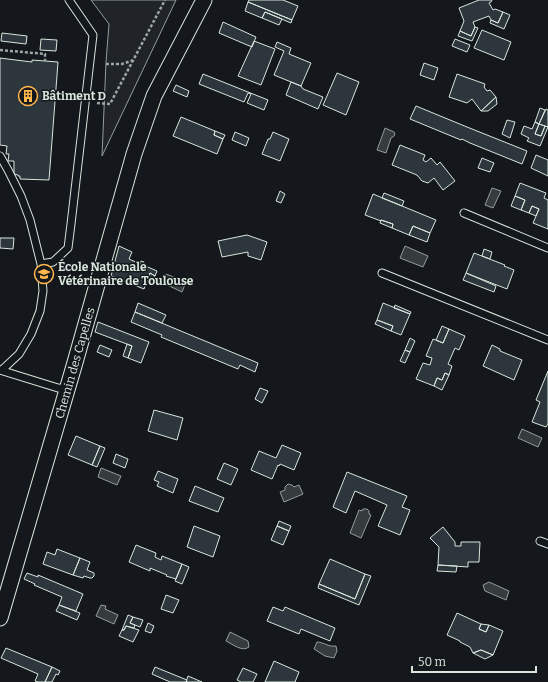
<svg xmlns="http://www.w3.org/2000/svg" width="548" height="682" font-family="Bitter,serif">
  <rect width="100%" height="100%" fill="#14181c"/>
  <path fill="#202428" stroke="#939e99" d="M 91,0 L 176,0 L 102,156 L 106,62 L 109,24 Z"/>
  <path fill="#363b3e" stroke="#939e99" d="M 385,128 L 394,132 L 395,134 L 394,136 L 391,138 L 386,153 L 377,150 Z
    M 492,188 L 501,191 L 493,208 L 485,205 Z
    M 405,246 L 428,256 L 423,267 L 400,258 Z
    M 166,274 L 186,282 L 182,292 L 163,283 Z
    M 522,429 L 542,438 L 538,447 L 518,438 Z
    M 101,468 L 121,476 L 117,485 L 98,477 Z
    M 288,484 L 292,485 L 294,487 L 299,485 L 303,494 L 284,502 L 280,492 L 285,490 L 285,487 Z
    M 363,509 L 367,509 L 369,511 L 369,514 L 371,515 L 361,538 L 350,533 L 359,510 L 362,511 Z
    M 489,582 L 509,591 L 506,600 L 485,591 L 483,585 Z
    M 101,605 L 106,606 L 105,609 L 118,615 L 114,624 L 96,616 Z
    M 230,632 L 248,641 L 249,647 C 242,652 234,645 226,641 Z
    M 317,642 C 323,642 329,647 334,646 L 336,646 L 337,651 L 334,658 L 325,656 L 314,649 Z"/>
  <path fill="#2c363c" stroke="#d8e6dc" d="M 249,0 L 283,0 L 298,6 L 292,20 L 248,2 Z
    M 479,0 L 492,0 L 491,2 L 489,3 L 493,10 L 495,9 L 503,12 L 498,23 L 491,20 L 489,16 L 473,22 L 475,27 L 471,36 L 460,31 L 464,21 L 459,8 Z
    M 248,2 L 292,20 L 291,23 L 265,12 L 262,18 L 245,11 Z
    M 265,12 L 282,19 L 279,25 L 262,18 Z
    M 503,12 L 510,15 L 504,29 L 490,23 L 491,20 L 498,23 Z
    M 223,22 L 256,37 L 252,47 L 219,33 Z
    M 475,27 L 478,28 L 472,41 L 458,36 L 460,31 L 471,36 Z
    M 482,30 L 511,42 L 504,60 L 474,48 Z
    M 2,33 L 27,36 L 26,44 L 1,41 Z
    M 41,39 L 57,40 L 56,51 L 40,50 Z
    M 455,39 L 470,45 L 467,52 L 452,46 Z
    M 254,41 L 275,49 L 261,85 L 238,76 Z
    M 277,42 L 291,48 L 289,54 L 311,63 L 301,86 L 274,75 L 284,51 L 275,47 Z
    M 0,58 L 32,62 L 32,60 L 58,62 L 49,180 L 20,179 L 20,176 L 18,176 L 18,175 L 14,174 L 14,161 L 8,161 L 9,154 L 6,154 L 7,146 L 0,145 Z
    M 424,63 L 438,68 L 434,80 L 420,75 Z
    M 337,73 L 359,82 L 346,115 L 323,105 Z
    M 203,74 L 268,100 L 264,110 L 247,103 L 251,94 L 248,93 L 244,102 L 199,84 Z
    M 457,74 L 485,84 L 484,87 L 487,91 L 490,90 L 496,97 L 481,111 L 472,99 L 467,103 L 449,97 Z
    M 291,82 L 301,86 L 303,89 L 323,97 L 318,109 L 286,95 Z
    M 176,85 L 189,91 L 187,97 L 173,91 Z
    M 496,97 L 497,104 L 488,111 L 481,111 Z
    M 416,106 L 467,127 L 527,151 L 522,164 L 470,143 L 462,139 L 461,140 L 410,119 Z
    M 540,108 L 545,110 L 539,124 L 535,122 Z
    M 546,109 L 548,110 L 548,127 L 539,124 Z
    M 181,117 L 215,131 L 214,135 L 223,139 L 217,154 L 173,136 Z
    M 507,120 L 515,122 L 510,138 L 502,134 Z
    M 535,122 L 539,124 L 535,134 L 541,136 L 545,126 L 548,127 L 540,146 L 527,141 L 529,138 L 521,134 L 524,126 L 532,129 Z
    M 539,124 L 545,126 L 541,136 L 535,134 Z
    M 215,131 L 225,135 L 223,139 L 214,135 Z
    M 235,132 L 249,138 L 246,146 L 232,140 Z
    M 273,132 L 289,139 L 280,161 L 262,154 L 268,139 L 270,139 Z
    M 400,145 L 425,155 L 423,160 L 426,162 L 431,158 L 437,165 L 440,162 L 455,181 L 443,190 L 434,178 L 428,183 L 422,181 L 417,175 L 392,165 Z
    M 536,155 L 548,160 L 548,176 L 531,168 Z
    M 482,158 L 494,163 L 490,172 L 478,168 Z
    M 520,183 L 546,193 L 544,198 L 548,200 L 548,229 L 533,223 L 539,209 L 532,206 L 529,213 L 521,210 L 525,200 L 515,196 Z
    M 280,191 L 285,194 L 281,203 L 276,201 Z
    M 384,193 L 404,201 L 402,206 L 382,198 Z
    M 373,194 L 436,220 L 430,233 L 413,226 L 409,235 L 392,228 L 393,224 L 381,220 L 381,221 L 365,215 Z
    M 515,196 L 525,200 L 521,210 L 511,206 Z
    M 532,206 L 539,209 L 536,216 L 529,213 Z
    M 381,220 L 393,224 L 392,228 L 380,223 Z
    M 413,226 L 430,233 L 427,242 L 409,235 Z
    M 247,235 L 267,242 L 261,260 L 248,256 L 248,252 L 222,257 L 218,241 Z
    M 0,238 L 14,238 L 13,249 L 0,248 Z
    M 119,246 L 132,252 L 129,259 L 140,264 L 141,261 L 144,262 L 143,265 L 157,271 L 155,276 L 150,273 L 144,289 L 111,276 Z
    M 484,249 L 492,252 L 490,259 L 482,256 Z
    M 474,253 L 505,265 L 504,266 L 514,270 L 507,289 L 466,273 Z
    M 150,273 L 155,276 L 152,284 L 147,282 Z
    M 466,273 L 496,286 L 494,292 L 463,280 Z
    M 138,303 L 166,315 L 162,323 L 135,312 Z
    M 383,303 L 410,314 L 401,335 L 391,331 L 393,326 L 377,320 Z
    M 395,305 L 411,312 L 410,314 L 394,308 Z
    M 135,312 L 258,363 L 255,372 L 240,365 L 238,369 L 161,337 L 162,335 L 131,322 Z
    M 377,320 L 393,326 L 391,331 L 375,324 Z
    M 98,322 L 149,342 L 141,363 L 128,358 L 132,346 L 95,332 Z
    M 442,326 L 449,329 L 443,343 L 436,340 Z
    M 449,329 L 465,336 L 459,350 L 455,348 L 448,364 L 452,366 L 449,375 L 445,373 L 442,380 L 437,378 L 434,386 L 416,379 L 423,363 L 430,365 L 432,358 L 426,356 L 433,339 L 443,343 Z
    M 410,338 L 415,341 L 410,352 L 405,350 Z
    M 127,344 L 132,346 L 128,358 L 123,356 Z
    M 100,345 L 112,350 L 109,357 L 97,352 Z
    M 492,345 L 500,349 L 500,351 L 522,360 L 514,380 L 483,366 Z
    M 405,350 L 410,352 L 405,363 L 400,361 Z
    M 548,371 L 548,424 L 546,427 L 532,422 L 540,402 L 536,400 Z
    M 445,373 L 449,375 L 442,390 L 434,386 L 437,378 L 442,380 Z
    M 260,388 L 268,391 L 262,403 L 255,399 Z
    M 154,410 L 183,418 L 177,440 L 148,431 Z
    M 76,436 L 100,446 L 92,465 L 68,455 Z
    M 282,445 L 301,453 L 294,470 L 280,464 L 279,466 L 278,465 L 272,479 L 251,470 L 259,451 L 276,458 Z
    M 100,446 L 105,448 L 97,467 L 92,465 Z
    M 116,454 L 128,459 L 125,468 L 113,463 Z
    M 224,463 L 238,469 L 231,485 L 217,479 Z
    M 158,471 L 178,479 L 173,493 L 157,486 L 159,482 L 154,480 Z
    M 347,472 L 407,496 L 402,507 L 410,510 L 400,535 L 378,526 L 387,505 L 355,491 L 346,513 L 333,507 Z
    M 195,486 L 224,498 L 218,512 L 189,501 Z
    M 279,521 L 291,526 L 289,531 L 277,526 Z
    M 194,526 L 220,536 L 213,557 L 187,547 Z
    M 277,526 L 289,531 L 283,545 L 271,540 Z
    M 443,527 L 455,542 L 455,546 L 461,546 L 461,542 L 480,542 L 479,562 L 468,562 L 468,567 L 438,565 L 439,547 L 430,538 Z
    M 136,545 L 156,553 L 155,557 L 161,560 L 162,556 L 182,564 L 176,579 L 166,576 L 167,575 L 150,568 L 150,571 L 129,562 Z
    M 57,549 L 80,558 L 73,575 L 43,564 L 47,552 L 55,555 Z
    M 80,558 L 90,562 L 87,570 L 94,573 L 94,576 L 92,578 L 90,578 L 84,576 L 83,578 L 73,575 Z
    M 330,559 L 365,574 L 355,599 L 319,584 Z
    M 182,564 L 189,567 L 182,584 L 175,581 Z
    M 438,565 L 457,566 L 456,572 L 437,571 Z
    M 27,573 L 38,577 L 38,575 L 83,594 L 76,611 L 59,605 L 62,597 L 34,585 L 35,584 L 24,579 Z
    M 365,574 L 371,576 L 359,605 L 318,588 L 319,584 L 355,599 Z
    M 166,595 L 179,600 L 173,613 L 161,609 Z
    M 59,605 L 80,613 L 77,620 L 56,611 Z
    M 273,607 L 283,611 L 285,607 L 335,628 L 330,641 L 301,629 L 299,634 L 267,621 Z
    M 457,613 L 481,624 L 479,629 L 486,632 L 489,625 L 503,631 L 493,655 L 481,650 L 473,653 L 470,647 L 460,642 L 460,641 L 447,635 Z
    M 128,615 L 133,617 L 130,623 L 135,625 L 134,628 L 126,626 L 124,630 L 122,630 Z
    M 133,617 L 143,620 L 140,627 L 130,623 Z
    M 148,623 L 154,626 L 151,633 L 145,631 Z
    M 481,624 L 489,625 L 486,632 L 479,629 Z
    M 126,626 L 139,630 L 133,642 L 119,636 L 122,630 L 124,630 Z
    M 6,648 L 52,667 L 45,682 L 38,682 L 35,681 L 38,674 L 1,658 Z
    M 481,650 L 493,655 L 485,659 L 473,653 Z
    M 274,661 L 299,672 L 295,682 L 265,682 Z
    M 52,667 L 60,671 L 58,675 L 56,674 L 52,682 L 45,682 Z
    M 155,667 L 187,680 L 186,682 L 170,682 L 152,674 Z
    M 243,668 L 257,674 L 253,682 L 241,682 L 237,680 Z
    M 188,676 L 202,682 L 186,682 Z"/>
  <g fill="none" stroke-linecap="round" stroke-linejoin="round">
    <g stroke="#d8e6dc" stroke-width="9">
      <path id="lane" d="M 0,156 L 8,170 L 21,196 L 30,220 L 41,264 L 43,291 L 40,311 L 31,334 L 19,354 L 2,370
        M 464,213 L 548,248
        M 41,264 L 53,262 L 68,248 L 71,224 L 93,35 L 69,0
        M 382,273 L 548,340
        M 0,370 L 58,388 L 67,389
        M 540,541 L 548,544"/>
    </g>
    <g stroke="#d8e6dc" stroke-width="17">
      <path id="street" d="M 0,618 L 74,366 L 134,154 L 154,96 L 204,0"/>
    </g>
    <path stroke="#9da8a2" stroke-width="2.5" stroke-dasharray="3 2" stroke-linecap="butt" d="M 0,50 L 45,54 L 45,61
      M 106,64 L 122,64 L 134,60
      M 97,103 L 110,104 L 165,0"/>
    <use href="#lane" stroke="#14181c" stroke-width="7"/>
    <use href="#street" stroke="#14181c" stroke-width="15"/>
  </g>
  <defs>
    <g id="building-ring" transform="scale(1)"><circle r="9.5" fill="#14181c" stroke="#ffb74d" stroke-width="1.5"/><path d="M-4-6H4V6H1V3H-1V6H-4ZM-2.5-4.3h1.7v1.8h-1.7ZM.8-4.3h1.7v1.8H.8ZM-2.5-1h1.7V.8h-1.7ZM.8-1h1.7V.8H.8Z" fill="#ffb74d"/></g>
    <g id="university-ring" transform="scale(1)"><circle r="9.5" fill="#14181c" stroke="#ffb74d" stroke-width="1.5"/><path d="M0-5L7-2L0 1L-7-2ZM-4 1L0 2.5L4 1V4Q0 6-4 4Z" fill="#ffb74d"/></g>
  </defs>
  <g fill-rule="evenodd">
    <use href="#building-ring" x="28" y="96"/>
    <use href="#university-ring" x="44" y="274"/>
  </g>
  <g text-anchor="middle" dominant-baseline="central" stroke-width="3" stroke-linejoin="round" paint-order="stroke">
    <g font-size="12" font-weight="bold" fill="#d8e6dc" stroke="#14181c" text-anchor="start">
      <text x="42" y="96">Bâtiment D</text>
      <text x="58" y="267">École Nationale<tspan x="58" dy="14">Vétérinaire de Toulouse</tspan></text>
    </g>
    <g font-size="12" fill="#d8e6dc" stroke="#14181c">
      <text transform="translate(75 363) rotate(-74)">Chemin des Capelles</text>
    </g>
  </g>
  <path d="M412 666v6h124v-6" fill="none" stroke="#d8e6dc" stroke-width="2"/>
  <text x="418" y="666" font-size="12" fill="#d8e6dc" stroke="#14181c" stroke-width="3" paint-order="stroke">50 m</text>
</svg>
